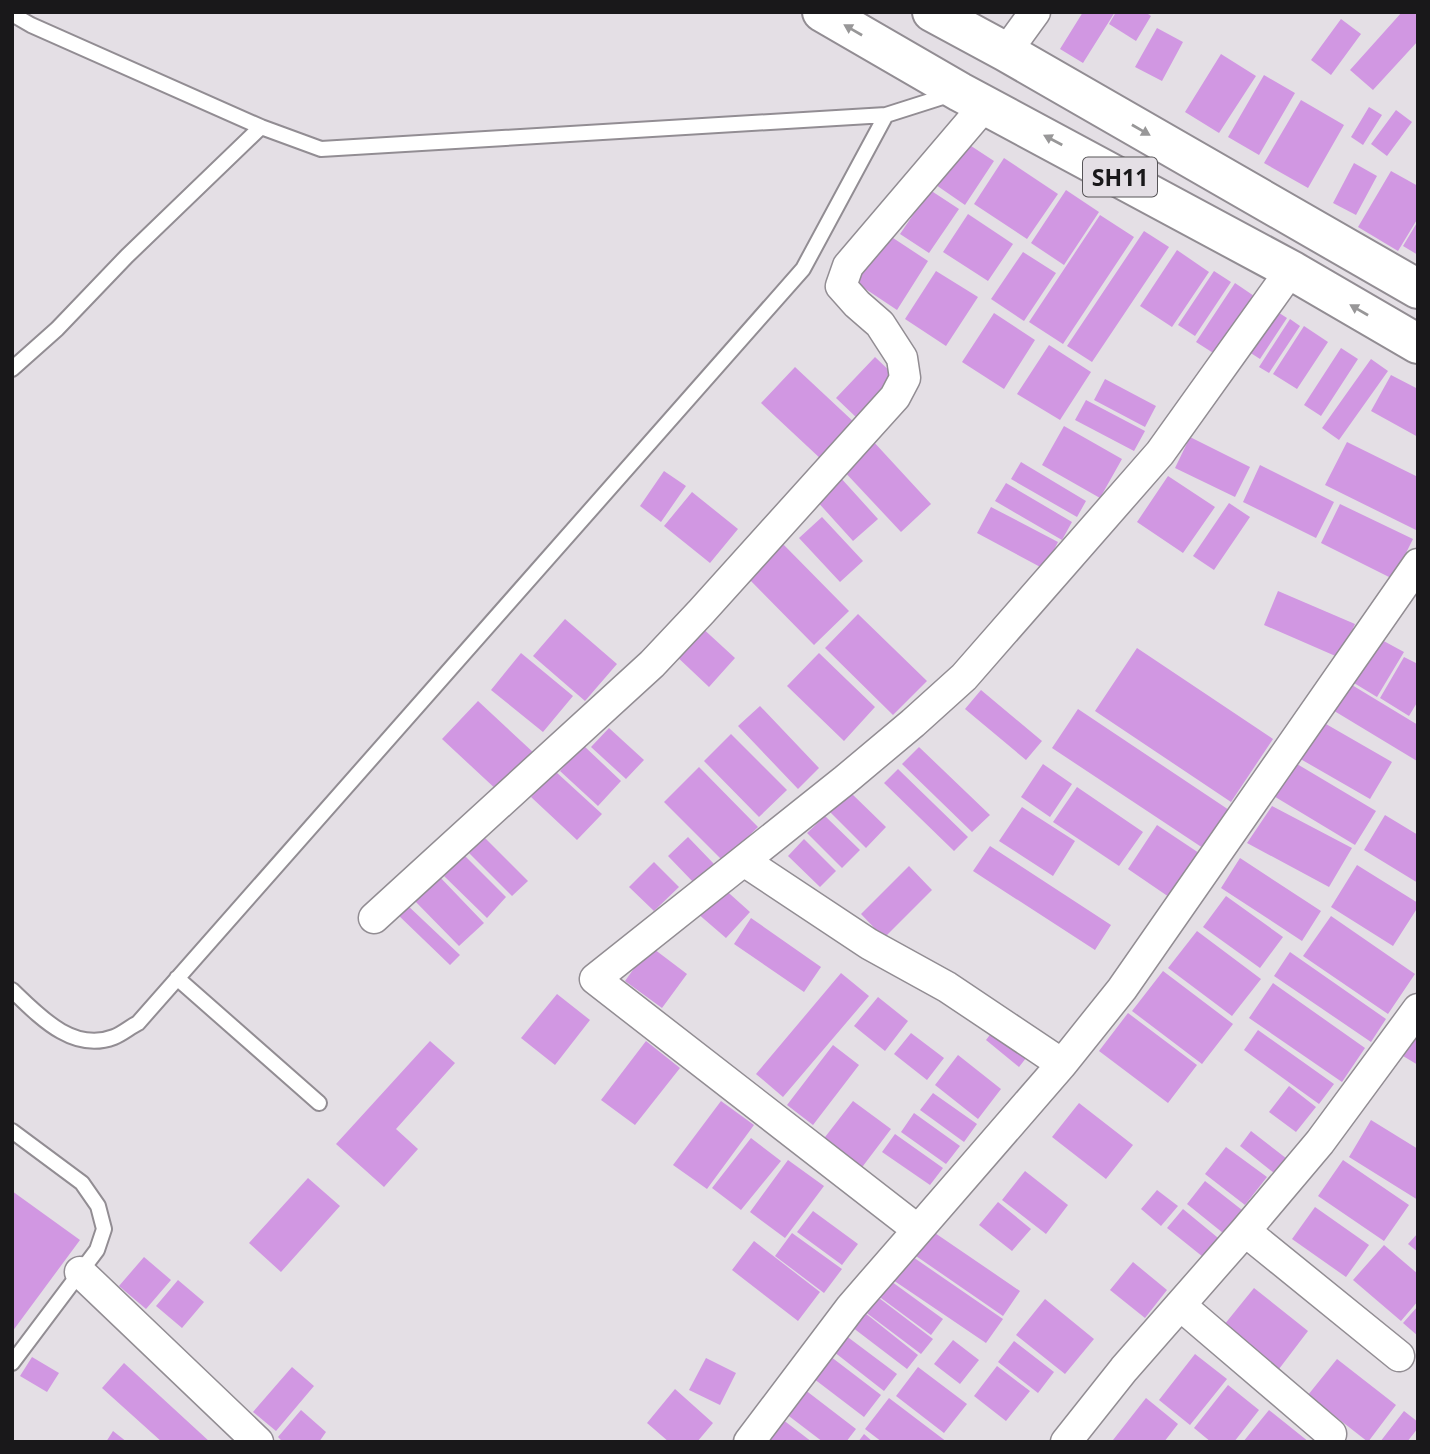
<svg xmlns="http://www.w3.org/2000/svg" width="1430" height="1454" font-family="'Noto Sans',sans-serif">
  <rect width="100%" height="100%" fill="#e4dfe5"/>
  <path fill="#d197e2" d="M 1083,12 L 1115,12 L 1083,63 L 1060,49 Z
    M 1116,12 L 1145,12 L 1151,16 L 1136,41 L 1109,24 Z
    M 1402,12 L 1418,12 L 1418,41 L 1373,90 L 1350,70 Z
    M 1341,19 L 1361,34 L 1331,75 L 1311,60 Z
    M 1157,28 L 1183,42 L 1162,81 L 1135,67 Z
    M 1221,54 L 1256,76 L 1219,133 L 1185,112 Z
    M 1264,75 L 1295,93 L 1259,155 L 1228,137 Z
    M 1301,100 L 1344,125 L 1308,188 L 1264,163 Z
    M 1369,107 L 1382,115 L 1363,145 L 1351,137 Z
    M 1396,110 L 1412,122 L 1387,156 L 1371,144 Z
    M 965,142 L 994,161 L 965,205 L 936,185 Z
    M 1004,158 L 1058,194 L 1027,239 L 974,204 Z
    M 1354,163 L 1377,176 L 1356,215 L 1333,203 Z
    M 1391,171 L 1418,186 L 1418,218 L 1398,251 L 1358,227 Z
    M 930,190 L 959,209 L 929,253 L 900,234 Z
    M 1066,190 L 1099,212 L 1064,265 L 1031,243 Z
    M 968,214 L 1013,244 L 988,281 L 943,252 Z
    M 1100,215 L 1134,237 L 1063,344 L 1029,322 Z
    M 1418,221 L 1418,255 L 1403,246 Z
    M 1144,231 L 1169,247 L 1092,362 L 1067,346 Z
    M 887,234 L 928,261 L 897,310 L 855,282 Z
    M 1177,250 L 1209,272 L 1172,327 L 1140,306 Z
    M 1023,252 L 1056,273 L 1024,321 L 991,299 Z
    M 936,271 L 978,297 L 946,346 L 905,319 Z
    M 1214,271 L 1231,282 L 1195,336 L 1178,325 Z
    M 1235,283 L 1257,298 L 1218,356 L 1196,342 Z
    M 1273,309 L 1287,318 L 1260,359 L 1246,350 Z
    M 994,313 L 1035,340 L 1004,389 L 962,362 Z
    M 1290,319 L 1300,326 L 1269,373 L 1259,367 Z
    M 1304,326 L 1328,342 L 1297,389 L 1273,374 Z
    M 1049,345 L 1091,372 L 1060,420 L 1017,394 Z
    M 1341,348 L 1358,359 L 1321,416 L 1304,405 Z
    M 875,357 L 897,378 L 858,419 L 836,398 Z
    M 1371,359 L 1388,371 L 1339,440 L 1322,428 Z
    M 795,367 L 856,424 L 822,460 L 761,403 Z
    M 1391,375 L 1418,389 L 1418,437 L 1371,411 Z
    M 1105,379 L 1156,406 L 1145,427 L 1094,400 Z
    M 1086,400 L 1145,431 L 1134,451 L 1075,420 Z
    M 1064,426 L 1122,459 L 1100,498 L 1042,465 Z
    M 1190,437 L 1250,467 L 1235,497 L 1175,468 Z
    M 872,440 L 931,504 L 901,532 L 841,468 Z
    M 1347,442 L 1418,477 L 1418,531 L 1325,485 Z
    M 1021,462 L 1086,501 L 1077,517 L 1011,479 Z
    M 1260,465 L 1334,502 L 1316,538 L 1243,502 Z
    M 664,471 L 686,486 L 661,522 L 640,506 Z
    M 1168,476 L 1215,507 L 1183,553 L 1137,522 Z
    M 840,477 L 878,519 L 853,541 L 815,499 Z
    M 1006,483 L 1072,522 L 1062,540 L 995,501 Z
    M 692,492 L 738,529 L 710,563 L 664,526 Z
    M 1229,503 L 1250,517 L 1214,570 L 1193,556 Z
    M 1340,504 L 1413,539 L 1393,579 L 1321,543 Z
    M 991,507 L 1058,542 L 1044,569 L 977,533 Z
    M 822,517 L 863,561 L 840,582 L 799,538 Z
    M 781,542 L 849,611 L 814,645 L 746,576 Z
    M 1278,591 L 1355,624 L 1340,658 L 1264,625 Z
    M 858,614 L 927,681 L 893,715 L 825,648 Z
    M 565,619 L 617,664 L 585,701 L 533,656 Z
    M 699,625 L 735,658 L 709,687 L 673,653 Z
    M 1380,639 L 1404,652 L 1377,697 L 1354,683 Z
    M 1137,648 L 1273,739 L 1231,802 L 1095,711 Z
    M 521,653 L 573,696 L 543,732 L 491,690 Z
    M 819,653 L 875,707 L 844,741 L 787,686 Z
    M 1404,657 L 1418,664 L 1418,701 L 1409,716 L 1380,698 Z
    M 1347,682 L 1418,725 L 1417,761 L 1331,709 Z
    M 981,690 L 1042,741 L 1026,760 L 965,709 Z
    M 478,701 L 535,754 L 499,792 L 442,739 Z
    M 760,706 L 819,768 L 798,789 L 738,726 Z
    M 1078,709 L 1235,814 L 1209,852 L 1052,748 Z
    M 1319,720 L 1392,762 L 1370,799 L 1297,757 Z
    M 609,728 L 644,760 L 626,779 L 591,747 Z
    M 731,734 L 787,790 L 759,817 L 704,761 Z
    M 583,745 L 621,781 L 598,806 L 560,771 Z
    M 919,747 L 990,815 L 972,832 L 902,764 Z
    M 1292,761 L 1376,811 L 1355,845 L 1272,795 Z
    M 1043,764 L 1072,784 L 1050,817 L 1021,797 Z
    M 699,767 L 758,827 L 723,861 L 664,802 Z
    M 898,769 L 968,837 L 954,851 L 884,783 Z
    M 555,771 L 602,814 L 577,840 L 531,797 Z
    M 1077,787 L 1143,832 L 1119,866 L 1053,822 Z
    M 850,792 L 886,827 L 866,848 L 830,812 Z
    M 1272,806 L 1352,848 L 1329,887 L 1247,843 Z
    M 1022,807 L 1075,841 L 1053,876 L 999,841 Z
    M 1385,815 L 1418,835 L 1418,883 L 1364,850 Z
    M 825,816 L 860,850 L 842,868 L 807,833 Z
    M 1157,825 L 1199,853 L 1169,897 L 1128,869 Z
    M 483,836 L 528,881 L 512,896 L 468,852 Z
    M 688,837 L 714,864 L 694,883 L 668,856 Z
    M 804,839 L 836,871 L 820,887 L 788,856 Z
    M 990,846 L 1111,925 L 1095,950 L 973,871 Z
    M 464,855 L 506,897 L 487,918 L 444,876 Z
    M 1240,858 L 1321,911 L 1302,941 L 1221,888 Z
    M 654,862 L 679,887 L 654,911 L 629,887 Z
    M 1357,865 L 1418,903 L 1418,907 L 1393,946 L 1331,907 Z
    M 909,866 L 932,890 L 884,938 L 861,914 Z
    M 436,873 L 484,923 L 459,946 L 411,897 Z
    M 721,886 L 750,912 L 726,938 L 697,913 Z
    M 1226,896 L 1283,937 L 1260,968 L 1203,927 Z
    M 405,903 L 460,955 L 450,965 L 396,913 Z
    M 1331,916 L 1415,974 L 1388,1014 L 1303,956 Z
    M 751,918 L 821,967 L 804,992 L 734,944 Z
    M 1197,931 L 1261,979 L 1232,1016 L 1168,968 Z
    M 650,946 L 687,974 L 662,1008 L 625,981 Z
    M 1290,952 L 1386,1019 L 1371,1042 L 1274,976 Z
    M 1163,971 L 1233,1024 L 1202,1064 L 1132,1011 Z
    M 841,973 L 869,996 L 783,1097 L 756,1074 Z
    M 1273,983 L 1365,1048 L 1342,1082 L 1249,1018 Z
    M 557,994 L 590,1020 L 555,1065 L 521,1038 Z
    M 878,997 L 908,1021 L 885,1051 L 854,1026 Z
    M 1128,1013 L 1197,1065 L 1168,1103 L 1099,1051 Z
    M 996,1027 L 1030,1053 L 1019,1067 L 986,1040 Z
    M 1258,1030 L 1334,1084 L 1319,1104 L 1244,1050 Z
    M 911,1033 L 944,1058 L 927,1080 L 894,1054 Z
    M 1415,1034 L 1418,1036 L 1418,1065 L 1403,1056 Z
    M 430,1041 L 455,1063 L 396,1129 L 418,1149 L 384,1187 L 336,1144 Z
    M 646,1041 L 680,1068 L 635,1125 L 601,1100 Z
    M 833,1045 L 859,1065 L 813,1125 L 787,1105 Z
    M 958,1055 L 1001,1089 L 978,1119 L 935,1085 Z
    M 1289,1086 L 1316,1107 L 1296,1132 L 1269,1112 Z
    M 933,1093 L 977,1124 L 964,1142 L 920,1110 Z
    M 721,1101 L 754,1125 L 707,1189 L 673,1165 Z
    M 853,1101 L 891,1129 L 860,1170 L 822,1141 Z
    M 1079,1103 L 1133,1145 L 1106,1179 L 1052,1137 Z
    M 914,1113 L 960,1146 L 946,1164 L 901,1132 Z
    M 1371,1120 L 1418,1149 L 1418,1200 L 1349,1157 Z
    M 1251,1131 L 1291,1162 L 1279,1177 L 1240,1146 Z
    M 895,1134 L 943,1168 L 930,1185 L 882,1152 Z
    M 751,1138 L 781,1161 L 741,1210 L 712,1188 Z
    M 1226,1147 L 1267,1177 L 1245,1205 L 1205,1174 Z
    M 788,1160 L 824,1186 L 785,1238 L 750,1212 Z
    M 1343,1160 L 1409,1205 L 1384,1241 L 1318,1196 Z
    M 1025,1171 L 1068,1205 L 1046,1234 L 1002,1200 Z
    M 308,1178 L 340,1206 L 281,1272 L 249,1243 Z
    M 1205,1181 L 1242,1210 L 1223,1233 L 1187,1204 Z
    M 1157,1190 L 1178,1206 L 1161,1226 L 1141,1209 Z
    M 12,1191 L 80,1240 L 12,1332 Z
    M 998,1202 L 1031,1229 L 1012,1251 L 979,1225 Z
    M 1315,1207 L 1369,1245 L 1346,1277 L 1292,1239 Z
    M 1183,1209 L 1223,1242 L 1208,1261 L 1167,1228 Z
    M 813,1211 L 858,1244 L 842,1265 L 797,1232 Z
    M 932,1231 L 1020,1291 L 1003,1316 L 916,1256 Z
    M 792,1233 L 842,1269 L 824,1293 L 775,1256 Z
    M 1418,1233 L 1418,1252 L 1408,1244 Z
    M 754,1241 L 820,1292 L 798,1321 L 732,1270 Z
    M 1384,1245 L 1418,1274 L 1418,1301 L 1401,1321 L 1353,1280 Z
    M 910,1255 L 1003,1319 L 986,1343 L 893,1280 Z
    M 144,1257 L 171,1280 L 146,1309 L 119,1286 Z
    M 1133,1262 L 1167,1290 L 1145,1318 L 1110,1290 Z
    M 888,1279 L 943,1319 L 931,1335 L 877,1295 Z
    M 178,1280 L 204,1302 L 182,1328 L 156,1306 Z
    M 1254,1288 L 1308,1331 L 1279,1369 L 1224,1325 Z
    M 875,1295 L 933,1339 L 921,1354 L 864,1311 Z
    M 1045,1299 L 1094,1339 L 1065,1374 L 1016,1335 Z
    M 1418,1306 L 1418,1336 L 1403,1323 Z
    M 860,1309 L 918,1355 L 907,1369 L 848,1324 Z
    M 841,1332 L 897,1374 L 884,1391 L 829,1348 Z
    M 953,1340 L 979,1360 L 960,1384 L 934,1364 Z
    M 1014,1341 L 1054,1372 L 1038,1393 L 998,1362 Z
    M 822,1350 L 881,1395 L 864,1417 L 805,1372 Z
    M 1195,1354 L 1227,1379 L 1190,1425 L 1159,1400 Z
    M 32,1357 L 59,1373 L 47,1392 L 20,1376 Z
    M 706,1358 L 736,1373 L 720,1405 L 689,1390 Z
    M 1337,1359 L 1396,1405 L 1368,1442 L 1308,1395 Z
    M 124,1363 L 210,1442 L 162,1442 L 102,1388 Z
    M 997,1366 L 1030,1391 L 1006,1421 L 974,1396 Z
    M 292,1367 L 314,1386 L 276,1431 L 253,1412 Z
    M 918,1367 L 967,1404 L 944,1433 L 896,1396 Z
    M 1228,1385 L 1259,1410 L 1234,1442 L 1211,1442 L 1194,1428 Z
    M 800,1386 L 856,1429 L 846,1442 L 823,1442 L 781,1410 Z
    M 675,1389 L 713,1423 L 697,1442 L 669,1442 L 647,1423 Z
    M 889,1398 L 947,1442 L 882,1442 L 865,1429 Z
    M 1146,1398 L 1178,1424 L 1164,1442 L 1115,1442 L 1113,1440 Z
    M 301,1410 L 326,1432 L 319,1442 L 283,1442 L 278,1437 Z
    M 1269,1410 L 1309,1442 L 1243,1442 Z
    M 1404,1411 L 1418,1422 L 1418,1428 L 1407,1442 L 1380,1442 Z
    M 778,1416 L 812,1442 L 767,1442 Z
    M 113,1431 L 127,1442 L 106,1442 Z
    M 864,1434 L 873,1442 L 858,1442 Z"/>
  <g fill="none" stroke-linecap="round" stroke-linejoin="round">
    <g stroke="#928d93" stroke-width="18">
      <path id="lane" d="M 12,14 L 31,25 L 261,127
        M 12,369 L 57,329 L 127,256 L 261,127 L 321,149 L 886,115
        M 177,978 L 319,1103
        M 12,990 C 39,1016 73,1053 114,1037 C 122,1034 130,1027 138,1023 L 803,269 L 886,115 L 952,94
        M 12,1131 L 82,1183 L 98,1206 L 104,1229 L 97,1250 L 12,1363"/>
    </g>
    <g stroke="#928d93" stroke-width="33">
      <path id="street" d="M 1006,52 L 1035,12
        M 1291,270 L 1160,453 L 964,677 L 913,723 L 845,780 L 595,979 L 918,1230 L 1062,1064 L 1122,989 L 1418,564
        M 744,861 L 869,944 L 947,987 L 1062,1064
        M 374,918 L 652,664 L 701,612 L 895,397 L 905,378 L 902,358 L 880,324 L 857,304 L 841,286 L 848,266 L 986,104
        M 1245,1231 L 1399,1356
        M 80,1272 L 258,1442
        M 1180,1305 L 1331,1434
        M 749,1442 L 851,1307 L 918,1230
        M 1066,1442 L 1124,1369 L 1245,1231 L 1320,1142 L 1418,1009"/>
    </g>
    <g stroke="#928d93" stroke-width="42">
      <path id="primary" d="M 822,12 L 960,92 L 1291,270 L 1418,344
        M 932,12 L 1006,52 L 1418,289"/>
    </g>
    <use href="#lane" stroke="#fff" stroke-width="14"/>
    <use href="#street" stroke="#fff" stroke-width="30"/>
    <use href="#primary" stroke="#fff" stroke-width="38"/>
  </g>
  <defs><path id="oneway-solid" d="M-6-.8H1V-3.2L6.5 0L1 3.2V.8H-6Z" transform="scale(1.75)"/></defs>
  <g fill="#989798">
    <use href="#oneway-solid" transform="translate(853 30) rotate(-150)"/>
    <use href="#oneway-solid" transform="translate(1141 130) rotate(30)"/>
    <use href="#oneway-solid" transform="translate(1053 140) rotate(-152)"/>
    <use href="#oneway-solid" transform="translate(1359 310) rotate(-150)"/>
  </g>
  <g text-anchor="middle" dominant-baseline="central" stroke-width="6" stroke-linejoin="round" paint-order="stroke">
    <rect fill="#e4dfe5" stroke="#565457" stroke-width="2" x="1083" y="157.5" width="74" height="39" rx="5"/>
    <g font-size="23" font-weight="bold" fill="#19181a">
      <text x="1120" y="177">SH11</text>
    </g>
  </g>
  <rect width="1430" height="1454" fill="none" stroke="#19181a" stroke-width="28"/>
</svg>
